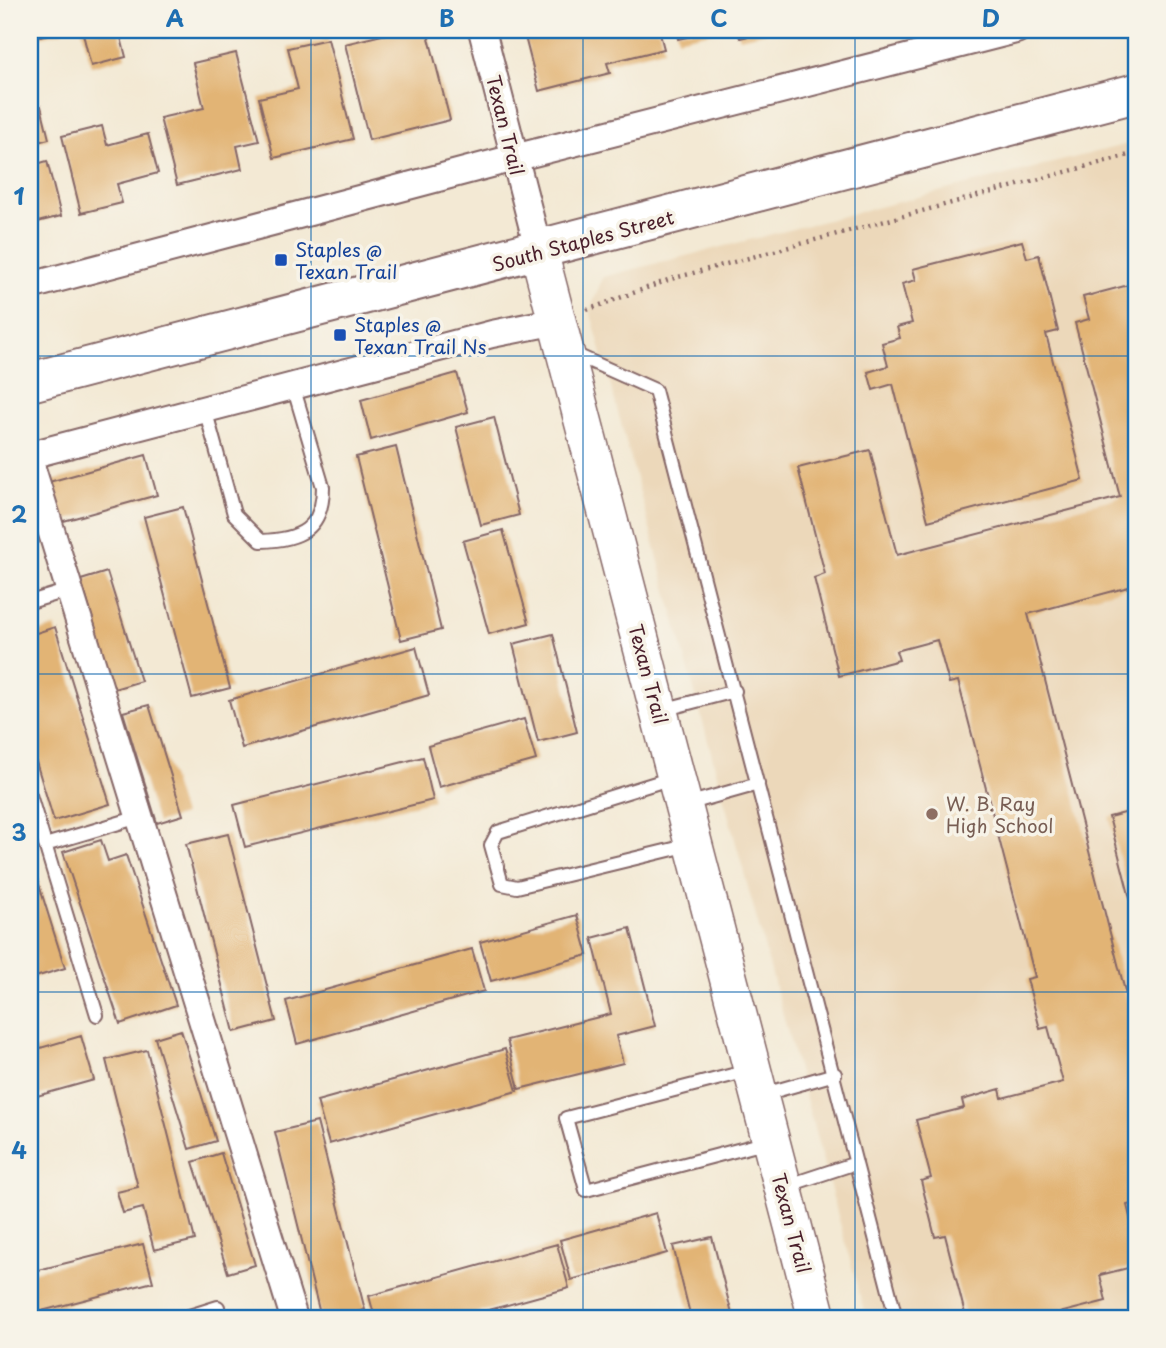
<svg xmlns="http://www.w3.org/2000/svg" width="1166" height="1348" font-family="'Playpen Sans',sans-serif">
  <rect width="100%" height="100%" fill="#f7f3e8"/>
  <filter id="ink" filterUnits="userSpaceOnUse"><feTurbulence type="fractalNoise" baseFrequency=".0143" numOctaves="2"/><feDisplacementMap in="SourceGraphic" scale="14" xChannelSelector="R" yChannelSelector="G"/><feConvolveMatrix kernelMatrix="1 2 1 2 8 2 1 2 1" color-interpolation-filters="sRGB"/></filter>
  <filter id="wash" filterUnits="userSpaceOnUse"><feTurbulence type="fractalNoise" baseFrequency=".00686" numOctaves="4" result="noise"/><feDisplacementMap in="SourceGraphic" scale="28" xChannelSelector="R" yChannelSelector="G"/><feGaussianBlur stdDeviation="1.57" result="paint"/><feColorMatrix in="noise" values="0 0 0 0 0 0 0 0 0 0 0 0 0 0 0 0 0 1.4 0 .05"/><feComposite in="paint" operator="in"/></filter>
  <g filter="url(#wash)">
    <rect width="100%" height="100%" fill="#f3e9d4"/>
    <path fill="#ecd8ba" d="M 1136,142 L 1136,1318 L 866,1318 L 590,310 L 603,277 Z"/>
    <g id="blocks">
      <path fill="#e2b474" d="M 38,30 L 64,30 L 64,31 L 40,37 Z
        M 82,30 L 119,30 L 126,57 L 91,66 Z
        M 161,30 L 192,30 L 192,31 L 163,38 Z
        M 385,30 L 427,30 L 450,120 L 369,140 L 345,44 L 386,34 Z
        M 553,30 L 659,30 L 664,49 L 607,63 L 610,73 L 539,91 L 525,37 Z
        M 676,30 L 715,30 L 715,31 L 678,39 Z
        M 737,30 L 770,30 L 770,31 L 740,38 Z
        M 328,39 L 353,139 L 274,158 L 259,98 L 298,89 L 288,48 Z
        M 236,53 L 259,141 L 237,146 L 242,169 L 177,185 L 160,118 L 204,108 L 193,63 Z
        M 41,106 L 49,139 L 30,144 L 30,109 Z
        M 102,126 L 107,145 L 148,134 L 158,173 L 117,184 L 122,203 L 81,213 L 62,136 Z
        M 47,161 L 61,216 L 30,224 L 30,166 Z
        M 1022,241 L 1027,258 L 1039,255 L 1058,331 L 1046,334 L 1083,480 L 928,521 L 893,384 L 873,390 L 868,372 L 888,366 L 882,343 L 900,338 L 897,327 L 912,323 L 902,284 L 916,280 L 913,269 Z
        M 1136,283 L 1136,585 L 1028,614 L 1136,1034 L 1136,1203 L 1127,1205 L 1136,1242 L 1136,1266 L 1100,1275 L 1106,1301 L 1040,1318 L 966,1318 L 945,1235 L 935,1237 L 921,1181 L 931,1178 L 916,1120 L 964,1108 L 962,1100 L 1000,1089 L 1002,1098 L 1063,1082 L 1048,1027 L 1040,1029 L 1027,979 L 1035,977 L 958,681 L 949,683 L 937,640 L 896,651 L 899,660 L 839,676 L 814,578 L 825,574 L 798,468 L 870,450 L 897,555 L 1120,497 L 1075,323 L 1089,319 L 1083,297 Z
        M 457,373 L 468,412 L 371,440 L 361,400 Z
        M 494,417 L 519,515 L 481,525 L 456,427 Z
        M 396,447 L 441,630 L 401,640 L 356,457 Z
        M 146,455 L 157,495 L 60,522 L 49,482 Z
        M 183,507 L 230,688 L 192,698 L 144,517 Z
        M 503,530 L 529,623 L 489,634 L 463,541 Z
        M 107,572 L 141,681 L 114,689 L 81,580 Z
        M 55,627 L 110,804 L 54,821 L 30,742 L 30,635 Z
        M 553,634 L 577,732 L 538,742 L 513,644 Z
        M 416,647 L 429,695 L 242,748 L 229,700 Z
        M 149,705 L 183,815 L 157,823 L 123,712 Z
        M 524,719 L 536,760 L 439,787 L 428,746 Z
        M 423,757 L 433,800 L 245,847 L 234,805 Z
        M 1136,810 L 1136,918 L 1135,918 L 1109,817 Z
        M 228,834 L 276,1021 L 234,1032 L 186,844 Z
        M 101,840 L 108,861 L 126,855 L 176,1005 L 120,1024 L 63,852 Z
        M 30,856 L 65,968 L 32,978 L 30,969 Z
        M 577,915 L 588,955 L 491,981 L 480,942 Z
        M 630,928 L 655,1026 L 616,1036 L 623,1063 L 519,1089 L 507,1040 L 611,1014 L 592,938 Z
        M 472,949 L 484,991 L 297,1044 L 286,1001 Z
        M 181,1030 L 216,1141 L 189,1149 L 155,1038 Z
        M 81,1036 L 94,1080 L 30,1098 L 30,1051 Z
        M 505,1049 L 517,1091 L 329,1144 L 317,1101 Z
        M 147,1050 L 195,1240 L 154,1250 L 143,1208 L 123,1213 L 117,1192 L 138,1187 L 106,1060 Z
        M 317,1122 L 365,1310 L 333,1318 L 321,1318 L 275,1132 Z
        M 221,1153 L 255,1265 L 228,1273 L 193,1162 Z
        M 656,1213 L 667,1253 L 571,1280 L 560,1240 Z
        M 712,1237 L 733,1318 L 691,1318 L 673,1246 Z
        M 143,1244 L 153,1282 L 30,1314 L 30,1272 Z
        M 557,1244 L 569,1288 L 460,1318 L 375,1318 L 369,1296 Z"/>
    </g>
  </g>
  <g filter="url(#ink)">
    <use href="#blocks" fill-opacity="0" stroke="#856666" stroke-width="2"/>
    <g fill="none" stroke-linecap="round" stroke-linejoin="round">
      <g stroke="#856666" stroke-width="16">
        <path id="lane" d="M 572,353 L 655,390 L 896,1318
          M 205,409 L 234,514 L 261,541 C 300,540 323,529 323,487 L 293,386
          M 30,602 L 69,590
          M 662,710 L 735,691
          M 672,778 L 498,832 L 491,845 L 502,884 L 517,887 L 690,845
          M 30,795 L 97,1015
          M 687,804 L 758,784
          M 45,845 L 139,817
          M 748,1071 L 566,1118 L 586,1190 L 768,1142
          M 761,1095 L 835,1074
          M 786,1186 L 856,1163
          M 183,1318 L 218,1307"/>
      </g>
      <g stroke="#856666" stroke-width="30">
        <path id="street" d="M 482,30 L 539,252
          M 30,286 L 514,158 L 1016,30
          M 30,455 L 492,334 L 557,321
          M 30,462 L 294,1318"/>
      </g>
      <g stroke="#856666" stroke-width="40">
        <path id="secondary" d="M 539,252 L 817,1318"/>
      </g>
      <g stroke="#856666" stroke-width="42">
        <path id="primary" d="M 30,382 L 1136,93"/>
      </g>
      <path stroke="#856666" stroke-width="4.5" stroke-dasharray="2 5" stroke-linecap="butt" d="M 587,310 L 671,279 L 1136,153"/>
      <use href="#lane" stroke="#fff" stroke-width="12"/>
      <use href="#street" stroke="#fff" stroke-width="26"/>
      <use href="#secondary" stroke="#fff" stroke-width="37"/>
      <use href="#primary" stroke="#fff" stroke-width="38"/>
    </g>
  </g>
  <path fill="none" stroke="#1f6fb2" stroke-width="2" stroke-opacity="0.55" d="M 311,30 L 311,1318M 583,30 L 583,1318M 855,30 L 855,1318M 30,356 L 1136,356M 30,674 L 1136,674M 30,992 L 1136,992"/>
  <g fill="#1a4fb4" stroke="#f7f3e8" stroke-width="2.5">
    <rect x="274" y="253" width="14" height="14" rx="3.5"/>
    <rect x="333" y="328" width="14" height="14" rx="3.5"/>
  </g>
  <circle fill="#8d6e63" stroke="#f7f3e8" stroke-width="2.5" cx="932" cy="814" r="7"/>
  <g text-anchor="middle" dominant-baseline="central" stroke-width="7" stroke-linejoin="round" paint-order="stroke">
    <g font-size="19" fill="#4a1f2b" stroke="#f7f3e8">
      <text transform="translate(506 125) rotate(76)">Texan Trail</text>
      <text transform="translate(583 240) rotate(-15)">South Staples Street</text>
      <text transform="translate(649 674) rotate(75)">Texan Trail</text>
      <text transform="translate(792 1223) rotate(75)">Texan Trail</text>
    </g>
    <g font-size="19" fill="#164399" stroke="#f7f3e8" text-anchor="start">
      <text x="295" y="249">Staples @<tspan x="295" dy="22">Texan Trail</tspan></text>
      <text x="354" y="324">Staples @<tspan x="354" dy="22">Texan Trail Ns</tspan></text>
    </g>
    <g font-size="19" fill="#785e54" stroke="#f7f3e8" text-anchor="start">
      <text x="946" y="803">W. B. Ray<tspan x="946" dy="22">High School</tspan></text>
    </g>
  </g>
  <rect width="1166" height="1348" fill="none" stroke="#f7f3e8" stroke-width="77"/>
  <rect x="38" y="38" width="1090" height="1272" fill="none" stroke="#1f6fb2" stroke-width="2.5"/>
  <g font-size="23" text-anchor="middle" font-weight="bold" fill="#1f6fb2">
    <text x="175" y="27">A</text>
    <text x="447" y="27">B</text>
    <text x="719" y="27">C</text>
    <text x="991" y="27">D</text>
    <text x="19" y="205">1</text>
    <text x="19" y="523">2</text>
    <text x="19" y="841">3</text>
    <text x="19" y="1159">4</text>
  </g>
</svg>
